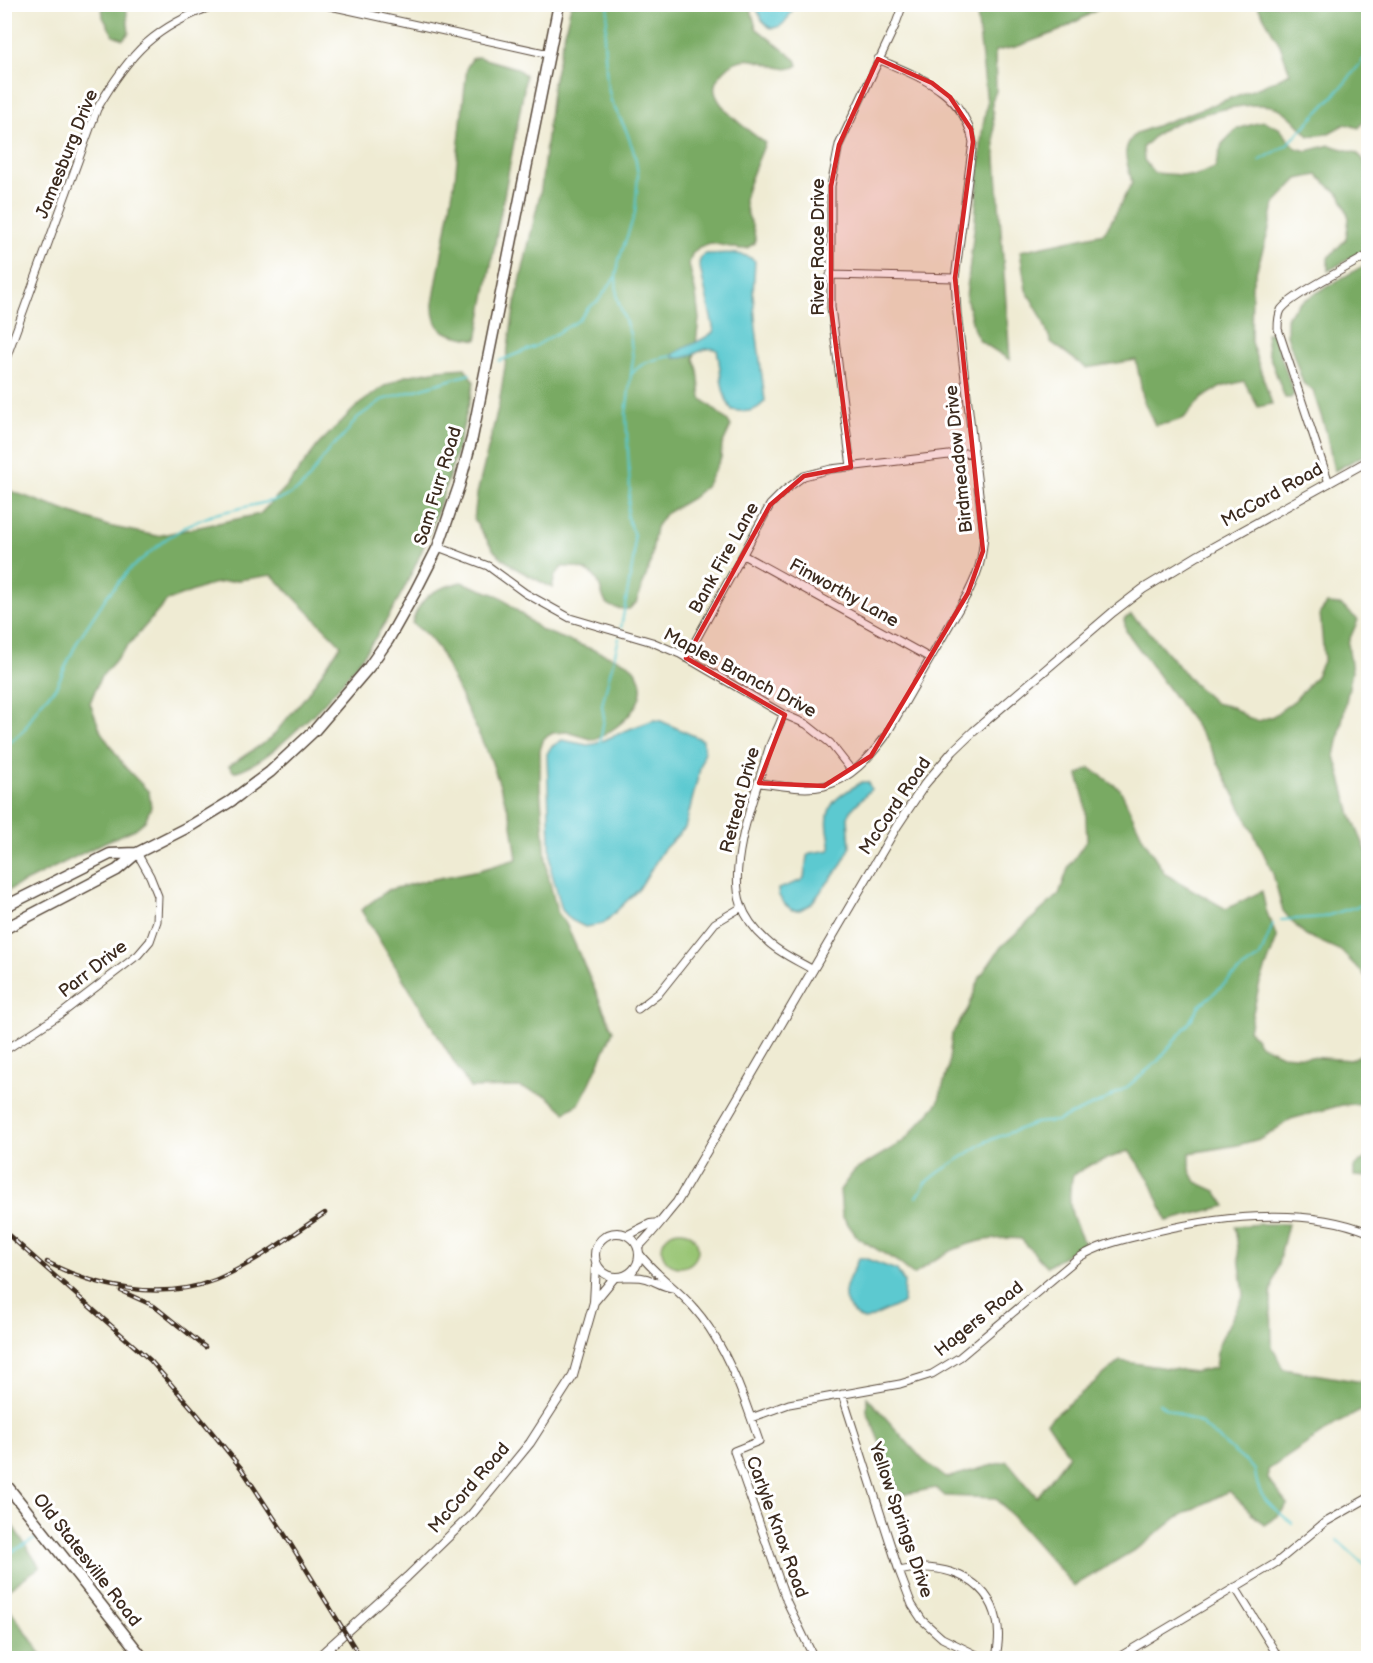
<svg xmlns="http://www.w3.org/2000/svg" width="1373" height="1663" font-family="'Balsamiq Sans',sans-serif">
  <rect width="100%" height="100%" fill="#fff"/>
  <filter id="ink" filterUnits="userSpaceOnUse"><feTurbulence type="fractalNoise" baseFrequency=".0167" numOctaves="2"/><feDisplacementMap in="SourceGraphic" scale="12" xChannelSelector="R" yChannelSelector="G"/><feConvolveMatrix kernelMatrix="1 2 1 2 8 2 1 2 1" color-interpolation-filters="sRGB"/></filter>
  <filter id="wash" filterUnits="userSpaceOnUse"><feTurbulence type="fractalNoise" baseFrequency=".008" numOctaves="4" result="noise"/><feDisplacementMap in="SourceGraphic" scale="24" xChannelSelector="R" yChannelSelector="G"/><feGaussianBlur stdDeviation="1.35" result="paint"/><feColorMatrix in="noise" values="0 0 0 0 0 0 0 0 0 0 0 0 0 0 0 0 0 1.4 0 .05"/><feComposite in="paint" operator="in"/></filter>
  <g filter="url(#wash)">
    <rect width="100%" height="100%" fill="#efebd3"/>
    <path fill="#97c472" stroke="#697748" stroke-width="1.5" d="M662 1249a18 18 0 1 1 36 0a18 18 0 1 1-36 0Z"/>
    <path fill="#79aa64" stroke="#5a6a41" stroke-width="1.5" d="M 1067,4 L 1106,5 L 1059,31 L 1016,47 L 995,51 L 996,91 L 992,101 L 1010,360 L 980,341 L 974,330 L 966,297 L 975,221 L 982,132 L 987,103 L 976,5 L 1013,5 L 1017,9 Z
      M 102,5 L 126,5 L 129,33 L 123,39 L 113,35 L 103,17 Z
      M 571,5 L 750,5 L 756,28 L 796,60 L 798,65 C 780,80 750,42 725,70 C 721,74 716,79 715,85 C 710,104 752,133 765,143 C 760,156 747,185 745,197 C 743,213 757,227 755,243 L 747,248 L 740,249 L 711,243 L 699,247 L 692,254 L 689,264 L 696,295 L 699,319 L 694,359 L 698,370 L 701,398 L 728,421 L 731,426 L 722,445 L 721,458 L 706,486 L 692,498 L 665,514 L 656,527 L 650,565 L 636,603 L 629,609 C 622,609 612,609 606,603 C 602,597 601,587 597,580 C 590,569 574,566 562,567 L 555,576 L 552,588 L 515,568 L 495,552 L 474,520 L 477,494 L 499,404 L 515,304 L 541,189 L 553,83 Z
      M 1257,5 L 1368,5 L 1368,115 L 1359,128 L 1345,124 L 1327,134 L 1309,136 C 1300,127 1290,113 1278,108 C 1253,98 1187,116 1164,129 C 1156,133 1150,141 1143,147 L 1144,160 L 1154,173 L 1195,176 L 1215,168 L 1222,144 L 1237,129 L 1264,121 L 1279,128 L 1296,148 L 1307,151 L 1330,145 L 1357,153 L 1363,159 L 1368,172 L 1368,248 L 1328,271 L 1328,258 L 1346,239 L 1349,218 L 1341,196 L 1317,175 L 1298,179 L 1274,204 L 1268,233 L 1252,285 L 1251,342 L 1272,404 L 1258,407 L 1244,381 L 1221,387 L 1202,398 L 1184,418 L 1170,423 L 1155,425 L 1144,402 L 1136,360 L 1086,368 L 1051,342 L 1041,316 L 1026,290 L 1020,251 L 1104,233 C 1115,217 1122,200 1132,183 C 1128,162 1118,149 1137,133 L 1263,86 L 1290,73 L 1280,45 Z
      M 478,57 L 516,68 L 525,75 L 524,89 L 477,340 C 451,334 432,336 433,304 L 455,179 L 467,67 L 472,59 Z
      M 1368,263 L 1368,453 L 1334,471 L 1326,431 L 1313,391 L 1303,383 L 1287,335 L 1287,316 L 1299,303 Z
      M 1266,333 L 1273,333 L 1294,394 L 1291,398 L 1285,398 L 1268,352 Z
      M 465,368 L 474,382 C 444,514 402,632 301,726 C 282,744 259,765 234,772 L 229,766 L 270,739 L 306,696 L 341,645 L 272,575 L 212,584 L 167,601 L 100,678 L 90,703 L 101,732 L 125,767 L 149,792 L 151,807 L 145,821 L 135,829 L 105,842 L 5,892 L 5,489 L 108,526 L 157,536 L 260,514 L 288,485 L 318,445 L 357,406 L 383,387 L 405,376 L 439,370 Z
      M 461,582 L 499,596 L 541,630 L 628,663 C 662,693 622,728 594,740 L 567,732 L 553,733 L 544,738 L 540,750 L 540,787 L 547,871 L 557,912 L 566,924 L 613,1031 L 590,1083 L 579,1104 L 565,1112 L 547,1096 L 519,1087 L 470,1088 L 361,910 L 388,890 L 424,881 L 480,870 L 517,859 L 511,818 L 491,760 L 438,648 L 427,635 L 412,623 C 421,595 434,589 461,582 Z
      M 1327,604 L 1341,605 L 1358,620 L 1348,643 L 1352,672 L 1335,756 L 1351,815 L 1368,855 L 1368,979 L 1341,951 L 1306,935 L 1296,926 L 1283,911 L 1273,874 L 1264,854 L 1208,743 L 1126,631 L 1124,619 L 1131,615 L 1153,636 L 1193,683 L 1215,703 L 1232,707 L 1247,717 L 1259,721 L 1273,716 L 1295,700 L 1316,676 L 1324,659 L 1320,613 Z
      M 1090,768 L 1120,789 L 1143,838 L 1165,874 L 1226,909 L 1262,891 L 1266,910 L 1277,938 L 1259,986 L 1249,1030 L 1259,1044 L 1282,1055 L 1351,1060 L 1365,1052 L 1368,1045 L 1368,1103 L 1342,1105 L 1291,1119 L 1263,1138 L 1238,1145 L 1190,1153 L 1190,1170 L 1196,1182 L 1216,1191 L 1226,1206 L 1167,1221 L 1150,1180 L 1129,1151 L 1090,1165 L 1073,1175 C 1065,1201 1072,1219 1084,1243 L 1047,1267 L 1021,1239 C 981,1235 944,1249 914,1275 L 898,1262 L 858,1238 L 842,1216 L 840,1190 L 854,1171 L 904,1141 L 938,1103 L 948,1068 L 952,1034 L 968,1009 L 980,977 L 1001,947 L 1059,894 L 1069,866 L 1087,840 L 1085,802 L 1078,775 Z
      M 1368,1156 L 1368,1177 L 1354,1176 L 1354,1167 Z
      M 1261,1224 L 1288,1224 L 1271,1293 L 1272,1346 L 1283,1369 L 1368,1383 L 1368,1407 L 1336,1424 L 1268,1470 L 1268,1479 L 1288,1504 L 1278,1516 L 1264,1525 L 1229,1491 L 1178,1517 L 1143,1545 L 1074,1586 L 996,1498 L 945,1496 L 936,1488 L 901,1495 L 867,1411 L 867,1397 L 923,1460 L 946,1478 L 1007,1461 L 1037,1497 L 1069,1455 L 1047,1422 L 1120,1361 L 1194,1372 L 1215,1368 L 1218,1345 L 1244,1295 L 1235,1226 Z
      M 4,1513 L 40,1567 L 5,1591 L 4,1591 Z
      M 5,1602 L 44,1658 L 5,1658 Z"/>
    <path fill="#5cc9d0" stroke="#4c7a77" stroke-width="1.5" d="M 755,5 L 795,5 C 788,17 786,28 770,28 L 762,20 Z
      M 705,254 C 721,254 741,250 755,261 L 753,294 L 756,328 L 765,401 C 756,412 746,413 732,410 C 719,391 722,372 717,350 C 701,343 687,365 671,356 C 682,347 708,339 714,331 L 699,263 L 701,258 Z
      M 654,720 L 661,721 L 703,740 L 704,753 L 685,828 L 663,850 L 639,889 L 603,924 L 585,927 L 571,920 L 562,910 L 551,870 L 547,754 L 551,747 L 562,740 L 587,745 L 595,744 L 632,728 Z
      M 862,782 L 868,782 L 871,789 L 852,809 L 848,817 L 850,848 L 840,867 L 811,904 L 800,910 L 792,910 C 785,905 777,898 778,889 L 800,881 L 804,878 L 807,856 L 810,853 L 830,850 C 831,843 829,837 828,830 C 824,801 841,795 862,782 Z
      M 859,1258 L 864,1258 L 897,1270 L 904,1282 L 903,1303 L 866,1320 C 859,1319 854,1315 850,1309 C 837,1293 852,1274 859,1258 Z"/>
    <g fill="none" stroke-linecap="round" stroke-linejoin="round">
      <path stroke="#5cc9d0" stroke-width="2" d="M 609,4 L 604,41 L 607,82 L 611,101 L 626,130 L 635,155 L 638,175 L 635,213 L 619,260 L 616,276 L 617,298 L 630,334 L 633,359 L 626,414 L 630,489 L 627,517 L 634,535 L 634,556 L 621,628
        M 1259,161 L 1287,145 L 1340,89 L 1368,54
        M 499,361 L 534,347 L 579,320 L 589,307 L 598,301 L 616,276
        M 632,374 C 641,361 657,359 671,356
        M 600,744 L 604,718 L 602,705 L 619,638
        M 4,748 L 24,730 L 39,705 L 56,687 L 78,640 L 107,596 L 129,570 L 166,539 L 188,525 L 215,514 L 284,498 L 299,489 L 308,480 L 330,448 L 344,436 L 357,418 L 382,400 L 470,374
        M 1281,920 L 1323,917 L 1368,903
        M 917,1197 L 926,1183 L 938,1173 L 985,1142 L 1035,1123 L 1057,1121 L 1101,1102 L 1127,1087 L 1157,1062 L 1189,1023 L 1199,1006 L 1238,972 L 1260,957 L 1273,924
        M 1159,1403 L 1164,1407 L 1200,1423 L 1255,1470 C 1257,1499 1271,1506 1292,1523
        M 1337,1540 L 1368,1568
        M 4,1556 L 37,1538"/>
    </g>
  </g>
  <g filter="url(#ink)">
    <g fill="none" stroke-linecap="round" stroke-linejoin="round">
      <g stroke="#564739" stroke-width="9">
        <path id="minor" d="M 321,4 L 549,54
          M 830,275 L 955,278
          M 4,364 L 97,109 C 130,52 155,26 218,4
          M 851,467 L 831,307 L 831,186 L 839,145 L 895,26 L 903,4
          M 1329,483 L 1278,329 C 1278,322 1278,316 1281,310 C 1290,296 1350,266 1368,255
          M 438,547 L 488,566 L 525,593 L 570,618 L 652,642 L 680,654 L 783,714 L 806,724 L 830,743 L 852,771
          M 743,555 L 930,658
          M 686,658 L 770,505 L 785,490 L 804,476 L 831,469 L 974,452
          M 783,714 C 780,726 773,736 769,748 C 757,788 727,864 741,904 C 745,917 756,931 767,941 C 779,953 798,961 813,970
          M 759,783 C 780,785 803,791 824,786 C 850,780 870,757 885,737 L 968,593 C 979,571 982,560 984,535 L 957,313 L 955,278 L 973,142 C 963,91 921,78 878,59
          M 638,1009 L 660,992 L 715,923 L 742,907
          M 4,1051 L 61,1014 L 138,955 L 150,941 L 157,921 L 158,896 L 150,876 L 137,853
          M 639,1253 C 655,1275 677,1288 694,1308 C 719,1336 739,1383 751,1418 L 789,1404 L 900,1384 L 932,1374 L 960,1357 L 1078,1258 C 1097,1246 1120,1240 1142,1235 C 1210,1217 1302,1205 1368,1232
          M 623,1277 C 634,1277 643,1276 653,1281 C 660,1284 664,1287 672,1288
          M 842,1394 L 899,1571 L 912,1605 L 922,1620 L 942,1638 L 983,1658
          M 751,1418 L 759,1441 L 734,1451 L 787,1602 L 814,1658
          M 899,1571 C 939,1561 988,1576 997,1621 C 1000,1634 998,1646 996,1658
          M 1235,1587 L 1279,1658
          M 1117,1658 L 1276,1563 L 1324,1523 L 1368,1498"/>
      </g>
      <g stroke="#564739" stroke-width="10">
        <path id="tertiary" d="M595 1255a22 22 0 1 1 44 0a22 22 0 1 1-44 0Z
          M 628,1235 L 650,1224 L 659,1223
          M 638,1247 C 653,1233 664,1217 677,1202 L 897,826 L 925,784 L 953,751 L 974,731 L 1113,612 L 1143,589 L 1199,555 L 1368,461
          M 594,1302 L 614,1278
          M 317,1658 L 407,1577 L 471,1515 L 530,1443 L 573,1376 L 594,1302 L 596,1265"/>
      </g>
      <g stroke="#564739" stroke-width="13">
        <path id="primary" d="M 4,907 L 110,854 L 137,853
          M 4,929 L 117,870 L 137,853 L 192,825 L 231,801 L 270,772 L 315,730 L 369,667 L 388,640 L 415,592 L 438,547 L 459,486 L 472,438 L 559,4
          M 4,1482 L 143,1658"/>
      </g>
      <use href="#minor" stroke="#fff" stroke-width="7"/>
      <use href="#tertiary" stroke="#fff" stroke-width="8"/>
      <use href="#primary" stroke="#fff" stroke-width="10"/>
      <g stroke="#3b2a1e" stroke-width="4.5">
        <path id="rail" d="M 4,1231 L 150,1360 L 197,1414 L 241,1468 L 280,1527 L 361,1658
          M 47,1262 C 97,1288 161,1301 215,1280 C 254,1264 290,1236 325,1213
          M 121,1291 L 154,1306 L 205,1347"/>
      </g>
      <use href="#rail" stroke="#fff" stroke-width="2" stroke-dasharray="7" stroke-linecap="butt"/>
    </g>
  </g>
  <path fill="#d62828" fill-opacity="0.2" stroke="#d62828" stroke-width="4.5" stroke-linejoin="round" d="M 878,59 L 932,83 L 950,97 L 971,129 L 973,142 L 955,278 L 983,551 L 968,593 L 871,756 L 824,786 L 759,783 L 785,715 L 686,658 L 770,505 L 804,476 L 851,467 L 831,307 L 831,186 L 839,145 Z"/>
  <g text-anchor="middle" dominant-baseline="central" stroke-width="6" stroke-linejoin="round" paint-order="stroke">
    <g font-size="18" fill="#3b2a1e" stroke="#fff">
      <text transform="translate(67 154) rotate(-68)">Jamesburg Drive</text>
      <text transform="translate(818 247) rotate(-90)">River Race Drive</text>
      <text transform="translate(959 459) rotate(-96)">Birdmeadow Drive</text>
      <text transform="translate(438 486) rotate(-73)">Sam Furr Road</text>
      <text transform="translate(1272 495) rotate(-29)">McCord Road</text>
      <text transform="translate(724 558) rotate(-61)">Bank Fire Lane</text>
      <text transform="translate(844 593) rotate(29)">Finworthy Lane</text>
      <text transform="translate(740 673) rotate(28)">Maples Branch Drive</text>
      <text transform="translate(740 800) rotate(-75)">Retreat Drive</text>
      <text transform="translate(895 806) rotate(-56)">McCord Road</text>
      <text transform="translate(93 969) rotate(-38)">Parr Drive</text>
      <text transform="translate(979 1319) rotate(-39)">Hagers Road</text>
      <text transform="translate(469 1488) rotate(-49)">McCord Road</text>
      <text transform="translate(901 1520) rotate(71)">Yellow Springs Drive</text>
      <text transform="translate(777 1527) rotate(70)">Carlyle Knox Road</text>
      <text transform="translate(87 1560) rotate(52)">Old Statesville Road</text>
    </g>
  </g>
  <rect width="1373" height="1663" fill="none" stroke="#fff" stroke-width="24"/>
</svg>
